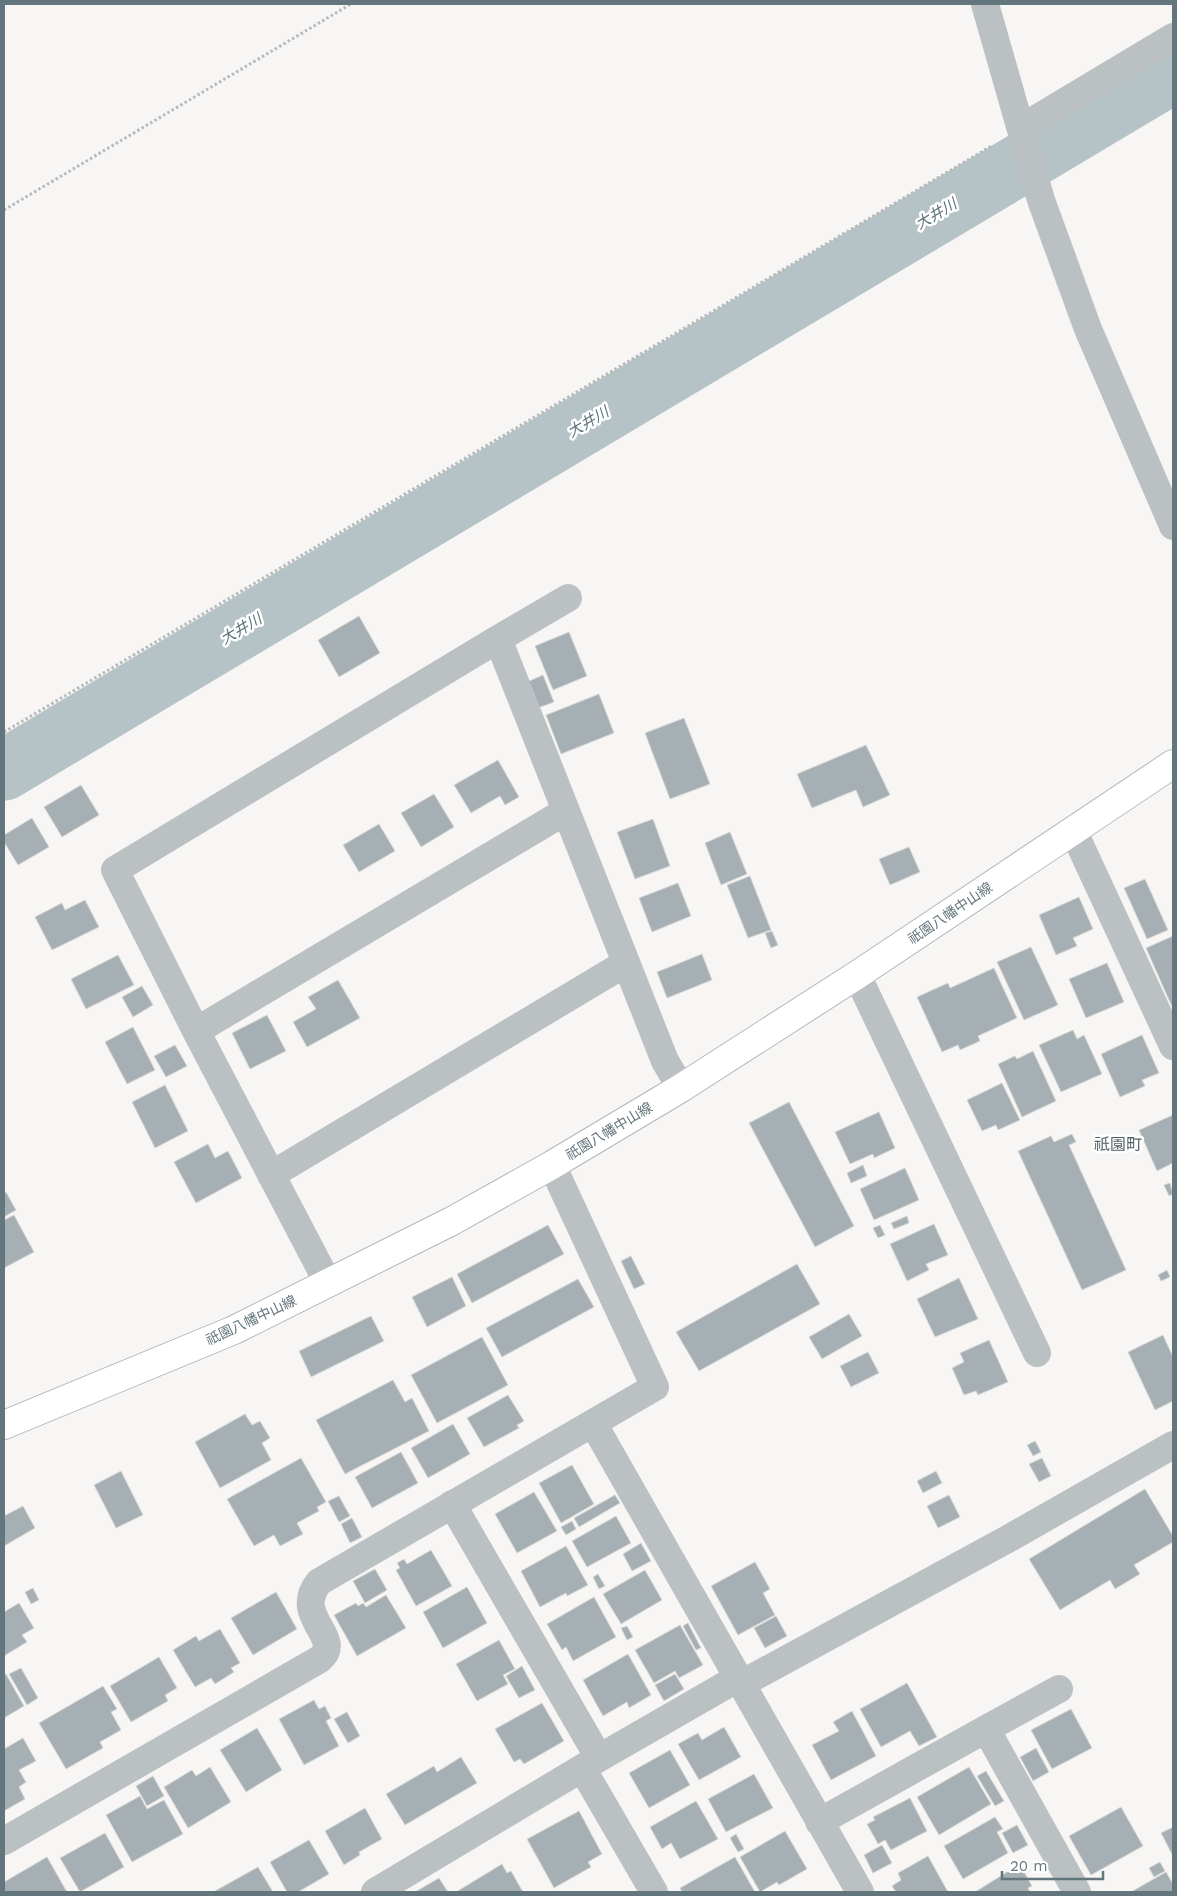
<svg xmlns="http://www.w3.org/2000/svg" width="1177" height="1896" font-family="'Work Sans','Noto Sans JP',sans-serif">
  <rect width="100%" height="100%" fill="#f7f6f4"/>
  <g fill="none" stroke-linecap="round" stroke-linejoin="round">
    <path stroke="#b6c3c6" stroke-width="61" d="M 4,770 L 1173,73"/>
  </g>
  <path fill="#a6afb3" stroke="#d8d8d6" d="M 359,616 L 380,653 L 339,677 L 318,640 Z
    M 569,632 L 587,676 L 553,690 L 535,646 Z
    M 543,675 L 554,702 L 538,708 L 527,682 Z
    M 599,694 L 614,733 L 561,754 L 546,715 Z
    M 684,718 L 710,784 L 670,799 L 645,733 Z
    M 866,745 L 890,795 L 863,807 L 856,790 L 812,808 L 797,774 Z
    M 498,760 L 519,797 L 505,805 L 500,796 L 471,813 L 454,785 Z
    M 81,785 L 99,815 L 62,837 L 44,807 Z
    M 434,794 L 454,827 L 421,847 L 401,813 Z
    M 32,818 L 49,847 L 18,865 L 4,842 L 4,835 Z
    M 653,819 L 670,866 L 635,879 L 617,832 Z
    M 379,824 L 395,851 L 359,872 L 343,845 Z
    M 730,832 L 747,874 L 721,885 L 705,843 Z
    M 909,847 L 920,872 L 890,885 L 879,859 Z
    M 750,876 L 771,930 L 748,938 L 727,885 Z
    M 1145,879 L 1168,930 L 1147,939 L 1124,888 Z
    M 678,883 L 691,916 L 652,932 L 639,898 Z
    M 1079,897 L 1093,929 L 1073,938 L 1077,946 L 1056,955 L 1039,915 Z
    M 85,900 L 99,927 L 52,950 L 35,917 L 62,903 L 65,910 Z
    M 772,931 L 778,945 L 771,948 L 765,933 Z
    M 1173,936 L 1173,1009 L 1146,948 Z
    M 1031,947 L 1058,1005 L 1024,1020 L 997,962 Z
    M 702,954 L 712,980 L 667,998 L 657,972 Z
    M 118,955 L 134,985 L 86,1009 L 71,979 Z
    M 1107,963 L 1124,1002 L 1086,1018 L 1069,979 Z
    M 994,968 L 1017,1018 L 978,1036 L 980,1041 L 960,1050 L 958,1045 L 942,1052 L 917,997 L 948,983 L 950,988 Z
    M 338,980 L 360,1018 L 307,1047 L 293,1022 L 316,1009 L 308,997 Z
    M 142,986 L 153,1005 L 133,1017 L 122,997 Z
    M 267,1015 L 286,1051 L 250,1069 L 232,1033 Z
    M 133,1027 L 155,1070 L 127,1084 L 105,1042 Z
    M 1073,1030 L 1077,1039 L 1084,1035 L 1102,1074 L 1061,1092 L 1039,1045 Z
    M 1142,1035 L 1159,1073 L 1142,1080 L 1145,1086 L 1120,1097 L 1101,1054 Z
    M 175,1045 L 187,1066 L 166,1077 L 154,1056 Z
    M 1033,1051 L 1056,1101 L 1022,1117 L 998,1064 L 1015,1056 L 1017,1059 Z
    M 1002,1083 L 1020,1120 L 998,1130 L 996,1125 L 982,1131 L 967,1100 Z
    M 165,1085 L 188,1131 L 155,1148 L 132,1102 Z
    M 789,1102 L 854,1226 L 815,1247 L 749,1123 Z
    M 879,1112 L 895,1148 L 874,1158 L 873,1154 L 850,1164 L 835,1132 Z
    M 1173,1115 L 1173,1163 L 1157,1171 L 1139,1130 Z
    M 1072,1134 L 1076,1142 L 1069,1145 L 1126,1270 L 1082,1290 L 1018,1151 L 1051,1136 L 1054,1142 Z
    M 208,1144 L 215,1158 L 228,1151 L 242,1178 L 196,1203 L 174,1162 Z
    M 863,1165 L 867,1176 L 851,1183 L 847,1173 Z
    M 905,1168 L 919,1200 L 874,1220 L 860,1189 Z
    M 1170,1183 L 1173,1194 L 1169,1196 L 1164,1185 Z
    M 6,1192 L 16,1210 L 4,1217 L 4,1194 Z
    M 14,1215 L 34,1252 L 4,1268 L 4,1220 Z
    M 907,1216 L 909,1223 L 894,1229 L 891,1223 Z
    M 934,1224 L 948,1255 L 926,1264 L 929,1270 L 907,1281 L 890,1244 Z
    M 548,1225 L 564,1254 L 472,1303 L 457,1274 Z
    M 880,1225 L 885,1235 L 878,1238 L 873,1228 Z
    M 631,1256 L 645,1284 L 634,1289 L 621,1261 Z
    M 797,1264 L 820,1304 L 699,1371 L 676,1332 Z
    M 1167,1270 L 1170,1277 L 1161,1281 L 1158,1275 Z
    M 452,1277 L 466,1306 L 427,1327 L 412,1297 Z
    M 959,1278 L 978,1319 L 935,1337 L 917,1299 Z
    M 578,1279 L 594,1307 L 502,1357 L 486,1328 Z
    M 849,1314 L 862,1336 L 822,1359 L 809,1337 Z
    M 371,1316 L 384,1341 L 311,1377 L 299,1351 Z
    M 1163,1335 L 1173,1357 L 1173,1401 L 1155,1410 L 1128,1352 Z
    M 482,1337 L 508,1385 L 437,1423 L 411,1375 Z
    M 989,1340 L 1008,1382 L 978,1395 L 976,1391 L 964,1395 L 952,1368 L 964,1362 L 960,1353 Z
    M 868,1352 L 879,1373 L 851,1387 L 840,1366 Z
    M 393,1380 L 405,1402 L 412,1398 L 429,1431 L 345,1474 L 316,1420 Z
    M 508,1395 L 524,1421 L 517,1425 L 519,1428 L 484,1447 L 467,1418 Z
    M 245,1414 L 252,1425 L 260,1421 L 270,1438 L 262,1443 L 271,1460 L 220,1488 L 195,1442 Z
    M 453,1424 L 470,1454 L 428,1478 L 411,1448 Z
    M 1035,1441 L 1041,1452 L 1033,1456 L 1027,1445 Z
    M 401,1452 L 418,1483 L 372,1508 L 355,1477 Z
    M 301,1458 L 326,1502 L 317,1507 L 319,1511 L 297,1523 L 303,1534 L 280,1546 L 274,1535 L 254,1546 L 227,1499 Z
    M 1042,1458 L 1051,1476 L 1039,1482 L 1029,1464 Z
    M 572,1465 L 594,1504 L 561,1523 L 539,1483 Z
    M 121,1471 L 143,1515 L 116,1528 L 94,1485 Z
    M 936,1471 L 942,1483 L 923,1493 L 917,1481 Z
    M 1145,1489 L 1173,1536 L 1173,1542 L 1134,1565 L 1140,1574 L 1115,1589 L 1110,1580 L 1060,1610 L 1029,1559 Z
    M 534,1492 L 557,1531 L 517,1553 L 495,1514 Z
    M 615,1495 L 620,1503 L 579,1527 L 574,1518 Z
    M 949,1495 L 960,1517 L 938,1528 L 927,1506 Z
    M 339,1496 L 350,1516 L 339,1522 L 328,1501 Z
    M 23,1506 L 35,1528 L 4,1546 L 4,1516 Z
    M 616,1516 L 631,1543 L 587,1567 L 572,1541 Z
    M 352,1518 L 362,1537 L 350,1543 L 341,1524 Z
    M 572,1521 L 576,1529 L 566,1535 L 561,1527 Z
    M 641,1543 L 651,1561 L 632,1571 L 623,1554 Z
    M 566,1546 L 588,1585 L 567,1596 L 566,1593 L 540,1607 L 521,1571 Z
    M 431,1550 L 452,1586 L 416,1606 L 396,1570 L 400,1568 L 397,1563 L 404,1559 L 407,1564 Z
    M 755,1562 L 770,1589 L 763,1593 L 775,1615 L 738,1635 L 711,1586 Z
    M 375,1569 L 387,1590 L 365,1603 L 353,1581 Z
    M 645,1570 L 662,1600 L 621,1624 L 603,1594 Z
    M 598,1574 L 605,1586 L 599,1589 L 593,1577 Z
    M 467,1587 L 487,1623 L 443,1648 L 423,1612 Z
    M 33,1588 L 39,1600 L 31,1604 L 25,1592 Z
    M 276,1592 L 297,1629 L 253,1655 L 231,1618 Z
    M 386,1595 L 406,1628 L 357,1656 L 334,1615 L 356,1603 L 358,1606 L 363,1603 L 366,1607 Z
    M 594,1597 L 616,1637 L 573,1661 L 566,1647 L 562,1650 L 547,1624 Z
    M 19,1603 L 34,1628 L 22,1635 L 27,1642 L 4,1656 L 4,1612 Z
    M 776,1616 L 787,1636 L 765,1648 L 754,1628 Z
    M 688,1623 L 701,1648 L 696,1650 L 683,1626 Z
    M 680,1625 L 703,1665 L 679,1678 L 675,1671 L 654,1683 L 635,1650 Z
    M 627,1626 L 633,1637 L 627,1640 L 621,1628 Z
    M 220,1629 L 240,1663 L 231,1668 L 234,1672 L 215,1684 L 211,1678 L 195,1687 L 173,1650 L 196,1636 L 199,1641 Z
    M 499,1640 L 515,1669 L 503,1675 L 508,1684 L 477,1701 L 456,1664 Z
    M 628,1654 L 651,1695 L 629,1708 L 627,1702 L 603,1716 L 583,1680 Z
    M 159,1657 L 177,1688 L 165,1695 L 168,1701 L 131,1722 L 110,1686 Z
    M 522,1666 L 535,1690 L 519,1698 L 506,1676 Z
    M 21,1668 L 38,1698 L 27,1705 L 9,1674 Z
    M 6,1674 L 24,1706 L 4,1718 L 4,1675 Z
    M 675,1674 L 684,1689 L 664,1701 L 655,1685 Z
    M 907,1683 L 937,1737 L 919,1746 L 910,1731 L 881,1747 L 860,1709 Z
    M 103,1686 L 117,1709 L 111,1712 L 121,1730 L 100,1742 L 103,1748 L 66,1769 L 39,1723 Z
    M 314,1700 L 319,1709 L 325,1706 L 331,1718 L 326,1721 L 339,1746 L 304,1765 L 279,1719 Z
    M 542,1703 L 564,1741 L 524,1764 L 520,1759 L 514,1762 L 495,1729 Z
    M 1071,1709 L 1092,1748 L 1052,1769 L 1031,1730 Z
    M 852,1711 L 876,1756 L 831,1780 L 812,1745 L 839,1731 L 833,1722 Z
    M 347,1712 L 360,1736 L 348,1743 L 334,1719 Z
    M 724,1727 L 741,1757 L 699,1780 L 678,1744 L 698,1733 L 702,1740 Z
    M 257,1728 L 282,1770 L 246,1792 L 220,1750 Z
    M 23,1738 L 36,1761 L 19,1770 L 26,1782 L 19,1787 L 25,1799 L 4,1811 L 4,1749 Z
    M 1036,1748 L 1049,1772 L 1033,1781 L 1020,1757 Z
    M 670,1750 L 690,1785 L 649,1808 L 629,1773 Z
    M 461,1757 L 477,1783 L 405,1825 L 386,1794 L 434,1766 L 437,1772 Z
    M 210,1767 L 231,1802 L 188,1828 L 164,1787 L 192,1770 L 196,1776 Z
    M 969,1767 L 991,1804 L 939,1835 L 917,1797 Z
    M 986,1771 L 1004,1801 L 995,1806 L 977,1776 Z
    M 754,1774 L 773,1808 L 726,1832 L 708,1799 Z
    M 153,1776 L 164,1796 L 147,1806 L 136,1786 Z
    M 140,1796 L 147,1809 L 164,1800 L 183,1834 L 132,1862 L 106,1815 Z
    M 910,1798 L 927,1831 L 891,1850 L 885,1840 L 878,1844 L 867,1824 L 875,1820 L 873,1817 Z
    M 696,1801 L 718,1839 L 680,1859 L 671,1843 L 662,1849 L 650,1827 Z
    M 1121,1807 L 1143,1846 L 1091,1875 L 1069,1836 Z
    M 365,1808 L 382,1839 L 359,1852 L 360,1855 L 344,1865 L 325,1831 Z
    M 579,1811 L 602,1854 L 588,1862 L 591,1867 L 554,1888 L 527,1839 Z
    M 995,1817 L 1003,1829 L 997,1832 L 1008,1853 L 963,1879 L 944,1846 Z
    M 1017,1825 L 1028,1845 L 1013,1853 L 1002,1833 Z
    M 1173,1827 L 1173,1856 L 1161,1833 Z
    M 785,1831 L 807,1869 L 779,1885 L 777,1882 L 760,1892 L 740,1857 Z
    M 105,1833 L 124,1867 L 80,1892 L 60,1858 Z
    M 736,1834 L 744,1849 L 738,1852 L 730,1838 Z
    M 309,1840 L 329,1874 L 298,1892 L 287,1892 L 270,1862 Z
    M 882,1845 L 892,1863 L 873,1873 L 864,1855 Z
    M 928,1856 L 948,1892 L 896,1892 L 892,1886 L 901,1880 L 898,1873 Z
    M 47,1857 L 67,1892 L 4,1892 L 4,1882 Z
    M 735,1857 L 755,1892 L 682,1892 L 680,1888 Z
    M 1160,1862 L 1165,1871 L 1154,1877 L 1149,1868 Z
    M 502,1864 L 507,1873 L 511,1871 L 523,1892 L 456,1892 Z
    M 258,1867 L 273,1892 L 216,1892 L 215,1891 Z
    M 1015,1867 L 1018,1872 L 1023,1870 L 1032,1886 L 1028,1888 L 1030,1892 L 975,1892 Z
    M 1166,1872 L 1173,1884 L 1173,1892 L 1131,1892 Z
    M 439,1878 L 448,1892 L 415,1892 Z"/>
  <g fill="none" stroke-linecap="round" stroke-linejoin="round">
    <g stroke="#b0b7ba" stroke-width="30">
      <path id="secondary" d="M 4,1425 L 234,1330 L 452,1221 L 552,1165 L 681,1088 L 857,975 L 1173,764"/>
    </g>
    <path stroke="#b6babc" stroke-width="3" stroke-dasharray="2.5 2.5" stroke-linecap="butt" d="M 4,210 L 351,4
      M 4,732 L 993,145"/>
    <path stroke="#bbc1c3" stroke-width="28" d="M 985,4 L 1041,200 L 1088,329 L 1173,526
      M 1021,128 L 1173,37
      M 498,639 L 568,598
      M 1073,830 L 1173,1046
      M 857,975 L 1037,1353
      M 196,1031 L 566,811
      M 271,1175 L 626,963
      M 328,1283 L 196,1031 L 115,870 L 498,639 L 665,1061 L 681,1088
      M 593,1423 L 860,1892
      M 452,1504 L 599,1758
      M 741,1684 L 1006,1540 L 1173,1445
      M 986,1729 L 1059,1689
      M 582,1768 L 654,1892
      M 819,1822 L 986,1729 L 1077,1892
      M 4,1841 L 320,1659 C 345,1637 291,1617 319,1582 L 655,1387 L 552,1165
      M 375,1892 L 599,1758 L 738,1678"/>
    <use href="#secondary" stroke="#fff" stroke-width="28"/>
  </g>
  <g text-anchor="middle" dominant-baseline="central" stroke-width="5" stroke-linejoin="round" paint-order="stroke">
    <g font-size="14" fill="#64767d" stroke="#fff">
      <text transform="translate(950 913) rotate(-34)">祇園八幡中山線</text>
      <text transform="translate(609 1131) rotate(-31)">祇園八幡中山線</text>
      <text transform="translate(251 1320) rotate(-25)">祇園八幡中山線</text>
    </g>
    <g font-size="15" font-style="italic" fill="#5e7578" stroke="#fff">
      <text transform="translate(936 214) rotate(-31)">大井川</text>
      <text transform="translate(588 422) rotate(-31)">大井川</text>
      <text transform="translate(241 629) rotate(-31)">大井川</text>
    </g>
    <g font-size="16" fill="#556368" stroke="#fff">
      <text x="1118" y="1144">祇園町</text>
    </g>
  </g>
  <rect width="1177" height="1896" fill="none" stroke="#64767d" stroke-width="10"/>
  <path d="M1002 1871v8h101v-8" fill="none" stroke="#64767d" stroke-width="2.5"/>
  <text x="1010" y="1871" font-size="15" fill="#64767d" stroke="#ffffff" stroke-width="4" paint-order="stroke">20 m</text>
</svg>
